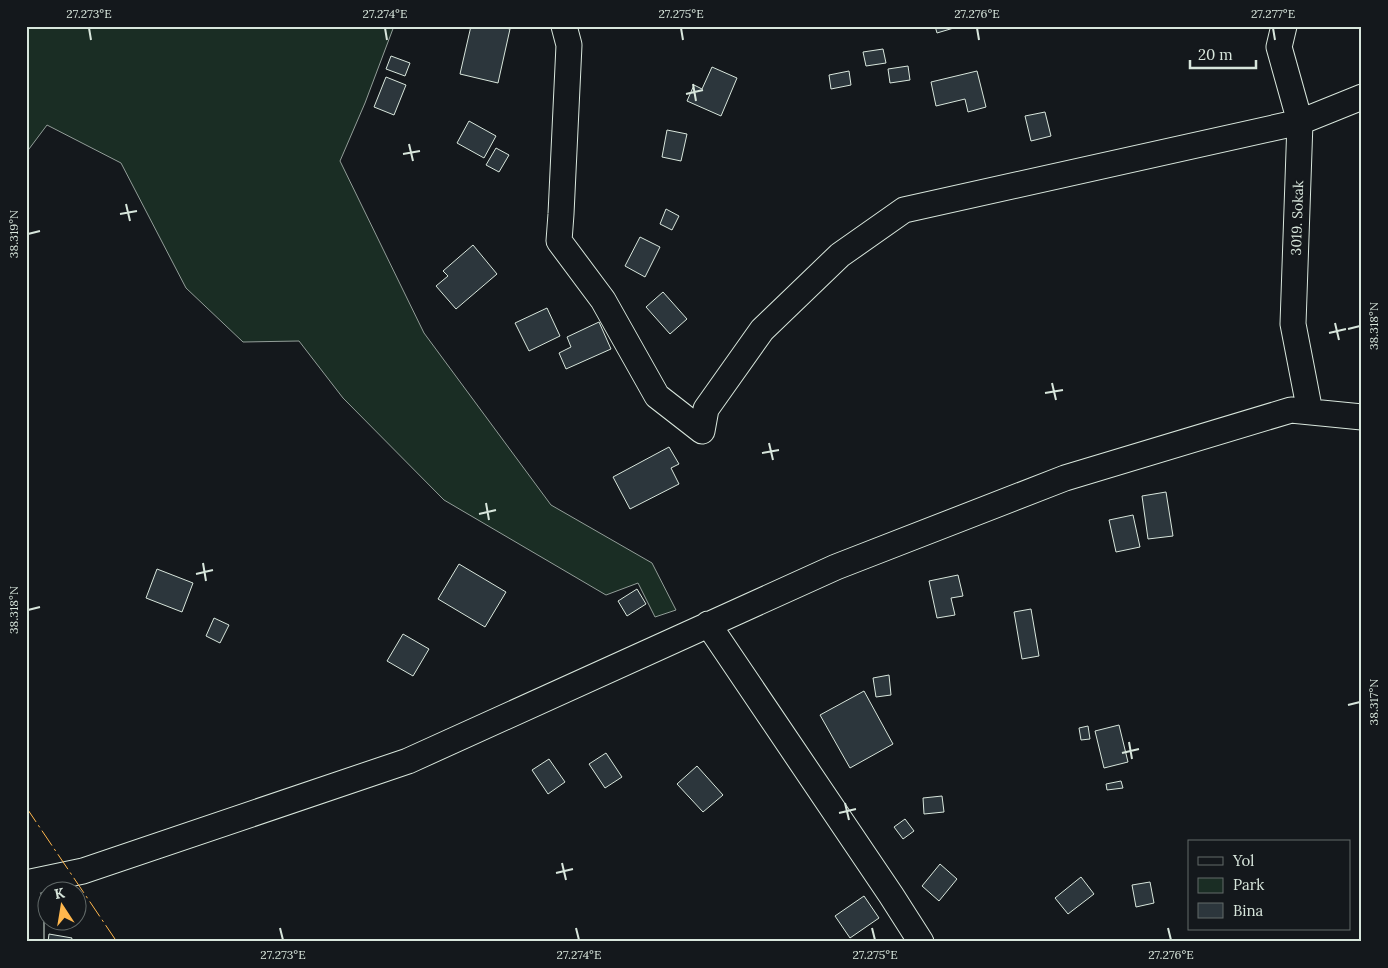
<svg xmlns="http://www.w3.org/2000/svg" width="1388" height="968" font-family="Lora,serif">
  <rect width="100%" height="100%" fill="#14181c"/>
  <path fill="#1a2d24" stroke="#939e99" d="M 26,26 L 394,26 L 365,103 L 340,161 L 424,333 L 551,505 L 652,563 L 676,610 L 655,617 L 638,583 L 606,595 L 444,500 L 343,398 L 299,341 L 243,342 L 186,288 L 121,163 L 47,125 L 26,153 Z"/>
  <path fill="#2c363c" stroke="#d8e6dc" d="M 471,26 L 497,26 L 510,29 L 498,83 L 460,74 Z
    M 935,26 L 957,26 L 957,27 L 937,33 Z
    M 883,49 L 886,63 L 866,66 L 863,52 Z
    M 391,56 L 410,63 L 405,76 L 386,69 Z
    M 908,66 L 910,80 L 890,83 L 888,69 Z
    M 712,67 L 737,78 L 721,116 L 687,101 L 694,85 L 702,89 Z
    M 849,71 L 851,85 L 831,89 L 829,75 Z
    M 977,71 L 986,107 L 968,112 L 965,99 L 936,106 L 931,82 Z
    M 386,77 L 406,85 L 394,115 L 374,107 Z
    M 1045,112 L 1051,136 L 1031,141 L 1025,116 Z
    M 469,121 L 496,136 L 484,158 L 457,143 Z
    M 667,130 L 687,134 L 681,161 L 662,157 Z
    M 496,148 L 509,155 L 499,172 L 486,165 Z
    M 666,209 L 679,216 L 672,230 L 660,224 Z
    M 640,237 L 660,247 L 645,277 L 625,266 Z
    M 473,245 L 497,274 L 456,309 L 436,286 L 448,276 L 443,271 Z
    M 663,292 L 687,319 L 670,334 L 646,307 Z
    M 547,308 L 560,336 L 529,351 L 515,323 Z
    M 599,322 L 611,349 L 566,369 L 559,353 L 571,347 L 567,337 Z
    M 669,447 L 679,464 L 671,468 L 679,484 L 630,509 L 613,477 Z
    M 1166,492 L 1173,536 L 1148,539 L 1142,496 Z
    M 1133,515 L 1140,547 L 1116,552 L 1109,520 Z
    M 459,564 L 506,592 L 485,627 L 438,599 Z
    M 157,569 L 193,583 L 182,612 L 146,598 Z
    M 958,575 L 963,596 L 951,598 L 955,615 L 937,618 L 929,581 Z
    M 637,589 L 646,604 L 627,616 L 618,601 Z
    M 1031,609 L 1039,656 L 1022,659 L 1014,612 Z
    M 214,618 L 229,625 L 220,643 L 206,636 Z
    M 403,634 L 429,649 L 413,676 L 387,661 Z
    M 889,675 L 891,695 L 876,697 L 873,678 Z
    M 864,691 L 893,744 L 850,768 L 820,715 Z
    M 1119,725 L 1128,762 L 1104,768 L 1095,731 Z
    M 1088,726 L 1090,739 L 1081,740 L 1079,728 Z
    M 606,753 L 622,777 L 605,788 L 589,764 Z
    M 549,759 L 565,782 L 548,794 L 532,770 Z
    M 697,766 L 723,795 L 703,812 L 677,784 Z
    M 1121,781 L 1123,788 L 1107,790 L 1106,784 Z
    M 942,796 L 944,812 L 924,814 L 923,798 Z
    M 905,819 L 914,831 L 903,839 L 894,827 Z
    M 940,864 L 957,879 L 939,901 L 922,886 Z
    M 1081,877 L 1094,894 L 1068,914 L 1055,898 Z
    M 1150,882 L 1154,903 L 1136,907 L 1132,885 Z
    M 864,896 L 879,918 L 850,938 L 835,916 Z
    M 49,934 L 72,938 L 71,942 L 48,942 Z"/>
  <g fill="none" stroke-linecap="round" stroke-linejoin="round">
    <g stroke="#d8e6dc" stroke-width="27">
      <path id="minor" d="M 564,26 L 569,45 L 561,214 L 559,241 L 603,300 L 657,396 L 702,431 L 706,409 L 762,330 L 840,255 L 904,210 L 1300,122 L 1362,97
        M 1284,26 L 1279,47 L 1300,122 L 1293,324 L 1310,412
        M 708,624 L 891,895 L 921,942
        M 26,883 L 83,871 L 408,761 L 836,567 L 1065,478 L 1291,410 L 1362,417
        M 26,885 L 31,909 L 31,942"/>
    </g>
    <use href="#minor" stroke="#14181c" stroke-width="25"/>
    <path stroke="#ffb74d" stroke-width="1" stroke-dasharray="18 4 2.5 4" stroke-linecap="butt" d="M 26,807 L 117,942"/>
  </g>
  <path fill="none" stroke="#d8e6dc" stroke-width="2" d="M 89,28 L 91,40M 385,28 L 387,40M 681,28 L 683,40M 977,28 L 979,40M 1273,28 L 1275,40M 693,84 L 696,101M 686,94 L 703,90M 409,144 L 413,161M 403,154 L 420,151M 126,204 L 130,221M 120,214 L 137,211M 28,234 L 40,231M 1335,323 L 1339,340M 1348,329 L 1360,326M 1329,333 L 1346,329M 1052,383 L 1056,400M 1045,393 L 1063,390M 769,443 L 773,460M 762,453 L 779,450M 486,503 L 489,520M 479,514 L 496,510M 203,563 L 206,581M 196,574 L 213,570M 28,610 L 40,607M 1348,705 L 1360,702M 1129,742 L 1132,759M 1122,753 L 1139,749M 845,803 L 849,820M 839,813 L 856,809M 562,863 L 566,880M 556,873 L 573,869M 280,928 L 283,940M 576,928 L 579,940M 872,928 L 875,940M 1168,928 L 1171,940"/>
  <g text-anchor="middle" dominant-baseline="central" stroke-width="4" stroke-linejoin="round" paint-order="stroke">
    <g font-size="14" fill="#d8e6dc" stroke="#14181c">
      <text transform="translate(1297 218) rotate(-88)">3019. Sokak</text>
    </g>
  </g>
  <rect width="1388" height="968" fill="none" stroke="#14181c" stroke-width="55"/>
  <rect x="1188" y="840" width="162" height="90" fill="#14181c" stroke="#626a69"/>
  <rect x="1198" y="857" width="25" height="8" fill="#14181c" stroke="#626a69"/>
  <text x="1233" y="866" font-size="15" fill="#d8e6dc">Yol</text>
  <rect x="1198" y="878" width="25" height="15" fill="#1a2d24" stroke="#626a69"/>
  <text x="1233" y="890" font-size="15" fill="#d8e6dc">Park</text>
  <rect x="1198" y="903" width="25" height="15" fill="#2c363c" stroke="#626a69"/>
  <text x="1233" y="916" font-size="15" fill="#d8e6dc">Bina</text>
  <g transform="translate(62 906) rotate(348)"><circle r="24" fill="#14181c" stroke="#626a69"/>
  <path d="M0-4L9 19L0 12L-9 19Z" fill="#ffb74d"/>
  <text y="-8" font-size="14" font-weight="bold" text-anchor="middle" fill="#d8e6dc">K</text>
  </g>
  <path d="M1190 60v8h66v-8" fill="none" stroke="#d8e6dc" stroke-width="2.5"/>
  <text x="1198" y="60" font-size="15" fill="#d8e6dc" stroke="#14181c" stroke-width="4" paint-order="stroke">20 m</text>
  <rect x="28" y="28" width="1332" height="912" fill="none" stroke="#d8e6dc" stroke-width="2"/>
  <g font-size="12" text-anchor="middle" fill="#d8e6dc">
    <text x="89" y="18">27.273°E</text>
    <text x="385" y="18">27.274°E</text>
    <text x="681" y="18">27.275°E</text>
    <text x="977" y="18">27.276°E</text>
    <text x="1273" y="18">27.277°E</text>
    <text transform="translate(14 234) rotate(-90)" y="4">38.319°N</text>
    <text transform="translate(1374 326) rotate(-90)" y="4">38.318°N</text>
    <text transform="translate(14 610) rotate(-90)" y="4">38.318°N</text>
    <text transform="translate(1374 702) rotate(-90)" y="4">38.317°N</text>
    <text x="283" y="959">27.273°E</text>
    <text x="579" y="959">27.274°E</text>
    <text x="875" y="959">27.275°E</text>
    <text x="1171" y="959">27.276°E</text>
  </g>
</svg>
